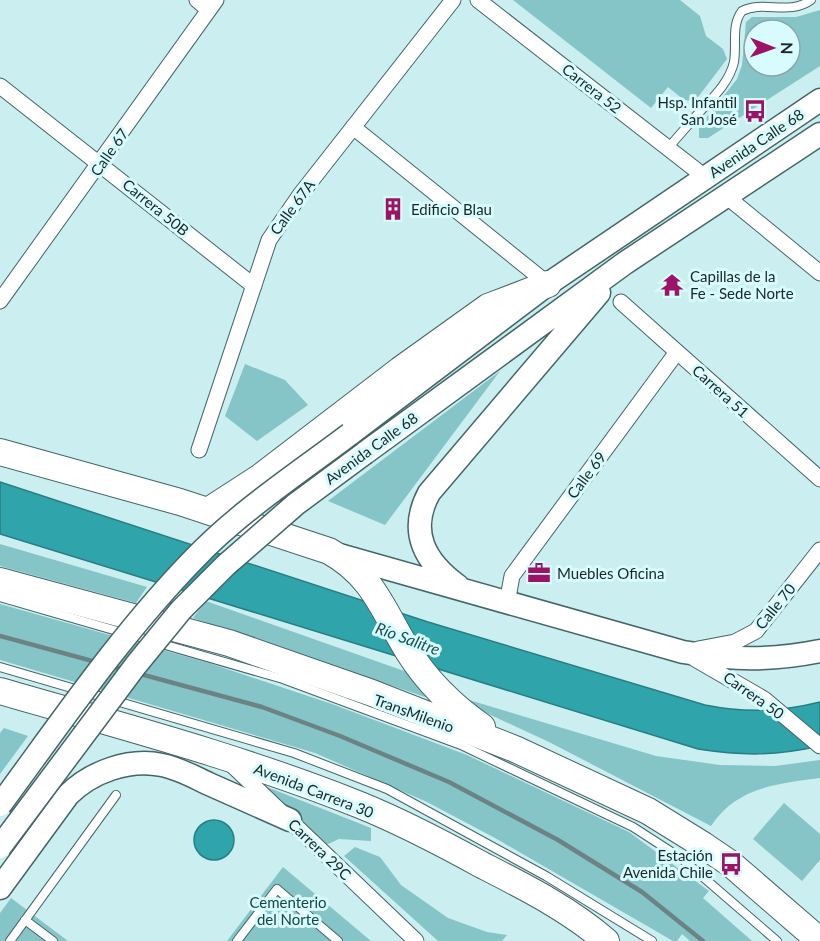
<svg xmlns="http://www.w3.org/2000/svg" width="820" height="941" font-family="Lato,sans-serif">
  <rect width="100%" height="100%" fill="#cbeef0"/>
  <path fill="#85c5c8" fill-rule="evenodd" d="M 513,0 L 680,0 L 700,16 L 706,36 L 723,49 L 727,59 L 695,101 L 684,100 L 668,87 L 651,108 Z
    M 820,10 L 820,66 L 708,138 L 699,138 L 699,127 L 737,79 L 742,65 L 746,22 L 752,17 L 796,17 ZM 754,30 L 790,30 L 790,66 L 754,66 Z
    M 245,364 L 285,380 L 308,405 L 257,441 L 225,416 Z
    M 500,371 L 385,525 L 328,501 Z
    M 0,544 L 147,587 L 136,603 L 0,566 Z
    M 206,601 L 407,672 L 428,698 L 193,618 Z
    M 0,604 L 209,663 L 332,704 L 467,755 L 629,832 L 709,891 L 703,898 L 752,941 L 690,941 L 682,934 L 677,941 L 673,941 L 495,838 L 427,802 L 315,753 L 0,660 Z
    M 469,700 L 656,756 L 720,765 L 775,766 L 820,760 L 820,778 C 776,784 737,787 711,826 L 549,742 L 467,704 Z
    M 4,728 L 28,736 L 0,774 L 0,733 Z
    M 267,787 L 371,828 L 371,841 L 339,839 L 326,845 Z
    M 784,803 L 820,834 L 820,860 L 802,881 L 753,839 Z
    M 355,847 L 380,857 L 401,885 L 448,918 L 487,932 L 507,935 L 502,941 L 438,941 L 344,856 Z
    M 283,867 L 371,941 L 227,941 Z
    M 11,898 L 68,941 L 0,941 L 0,913 Z"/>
  <path fill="#2fa4aa" stroke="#287e83" stroke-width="1.5" d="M 0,482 L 428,622 L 705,705 C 745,713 780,712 820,702 L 820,746 C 775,756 743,756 698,749 L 0,534 Z
    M194 840a20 20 0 1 1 40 0a20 20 0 1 1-40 0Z"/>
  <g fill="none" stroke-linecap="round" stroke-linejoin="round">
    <g stroke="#456567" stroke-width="10">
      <path id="service" d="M 696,116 C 710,100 729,84 734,62 C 737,45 731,25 742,11 C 764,0 789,16 811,0
        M 668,148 L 689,124
        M 0,597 L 283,679 L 461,745 L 633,827 L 681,858 L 777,941
        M 0,667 L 294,753 L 387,789 L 546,876 L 652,941
        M 25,920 L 53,941
        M 10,941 L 116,795
        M 237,941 L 277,889 L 338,941"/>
    </g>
    <g stroke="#456567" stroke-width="17">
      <path id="minor" d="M 197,0 L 209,10
        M 478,0 L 705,177
        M 0,86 L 254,286
        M 353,127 L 548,284
        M 726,196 L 820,273
        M 0,301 L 216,0
        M 621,302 L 820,479
        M 199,450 L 269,240 L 300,195 L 453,0
        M 507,603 L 512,576 L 677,352
        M 698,649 L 735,642 L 756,631 L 820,550
        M 695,659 L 764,699 L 820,746
        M 232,765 L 416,941"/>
    </g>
    <g stroke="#456567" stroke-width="25">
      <path id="secondary" d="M 350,434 L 548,284 L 820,100
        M 365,453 L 625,263 L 820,134
        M 336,554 L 683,652 C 733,660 770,661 820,651
        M 458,586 C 425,562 408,532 429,493 L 599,293
        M 0,888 L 68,795 C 91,772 129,758 162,765 C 178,768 194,777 209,784 C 236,796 263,808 290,820"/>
    </g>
    <g stroke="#456567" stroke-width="28">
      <path id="trunk" d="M 0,452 L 180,502 L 329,551 C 374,576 383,611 408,651 C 428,683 452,706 482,727
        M 208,511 L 259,478 L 400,370 L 488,307 L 548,284
        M 0,581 L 229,643 L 372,693 L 515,749 L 648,811 L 703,845 L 731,864 L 820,941
        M 0,691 C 121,726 243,758 360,805 C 402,822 442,843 482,865 C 525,887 569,909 606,941"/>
    </g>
    <use href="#service" stroke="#fff" stroke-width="8"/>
    <use href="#minor" stroke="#fff" stroke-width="15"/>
    <use href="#secondary" stroke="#fff" stroke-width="22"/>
    <use href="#trunk" stroke="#fff" stroke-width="26"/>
    <path stroke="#6c8385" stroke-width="4.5" d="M 0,636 L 262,707 L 340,736 L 449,782 L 558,840 L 642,892 L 703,941"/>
    <g stroke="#456567" stroke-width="25" stroke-linecap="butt">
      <path id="secondary-bridge" d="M 0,805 C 62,721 121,634 194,559 C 240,511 297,474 350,434
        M 0,847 L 136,665 L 181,610 L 226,565 L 296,504 L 365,453"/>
    </g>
    <use href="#secondary-bridge" stroke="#fff" stroke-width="22"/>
  </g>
  <defs>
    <g id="bus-bare" transform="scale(1.8)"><path d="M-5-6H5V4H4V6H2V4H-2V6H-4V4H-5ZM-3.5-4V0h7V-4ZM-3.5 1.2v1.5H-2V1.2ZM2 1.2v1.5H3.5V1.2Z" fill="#9a1366" stroke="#d8fbfd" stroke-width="2.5" paint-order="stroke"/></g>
    <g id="building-bare" transform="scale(1.8)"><path d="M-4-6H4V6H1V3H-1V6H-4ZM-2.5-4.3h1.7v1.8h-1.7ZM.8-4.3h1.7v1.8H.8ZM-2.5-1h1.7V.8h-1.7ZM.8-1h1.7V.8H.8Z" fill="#9a1366" stroke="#d8fbfd" stroke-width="2.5" paint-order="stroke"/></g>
    <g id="temple-bare" transform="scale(1.8)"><path d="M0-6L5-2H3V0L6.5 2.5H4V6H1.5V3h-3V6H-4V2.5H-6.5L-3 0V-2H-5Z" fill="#9a1366" stroke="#d8fbfd" stroke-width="2.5" paint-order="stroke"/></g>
    <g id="office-bare" transform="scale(1.8)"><path d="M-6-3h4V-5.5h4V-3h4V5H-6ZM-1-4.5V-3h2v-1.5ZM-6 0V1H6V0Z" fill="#9a1366" stroke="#d8fbfd" stroke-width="2.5" paint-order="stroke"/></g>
  </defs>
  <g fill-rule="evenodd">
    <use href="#bus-bare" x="755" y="111"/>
    <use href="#building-bare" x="393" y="209"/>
    <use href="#temple-bare" x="672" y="285"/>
    <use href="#office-bare" x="539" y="573"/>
    <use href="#bus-bare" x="731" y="864"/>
  </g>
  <g text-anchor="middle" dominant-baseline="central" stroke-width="6" stroke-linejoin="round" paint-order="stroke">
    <g font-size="15" fill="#192627" stroke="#d8fbfd">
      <text transform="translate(592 88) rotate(38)">Carrera 52</text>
      <text transform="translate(756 143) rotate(-34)">Avenida Calle 68</text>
      <text transform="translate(109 152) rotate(-55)">Calle 67</text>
      <text transform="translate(156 207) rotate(39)">Carrera 50B</text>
      <text transform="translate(292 207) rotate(-54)">Calle 67A</text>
      <text transform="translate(721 391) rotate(42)">Carrera 51</text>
      <text transform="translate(371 448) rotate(-36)">Avenida Calle 68</text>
      <text transform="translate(586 475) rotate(-53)">Calle 69</text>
      <text transform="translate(775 606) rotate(-51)">Calle 70</text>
      <text transform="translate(754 695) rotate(35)">Carrera 50</text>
      <text transform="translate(414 713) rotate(20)">TransMilenio</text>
      <text transform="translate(314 790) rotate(21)">Avenida Carrera 30</text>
      <text transform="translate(320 849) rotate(44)">Carrera 29C</text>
    </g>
    <g font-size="15" fill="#192627" stroke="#d8fbfd" text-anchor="start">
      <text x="737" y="102" text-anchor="end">Hsp. Infantil<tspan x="737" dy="17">San José</tspan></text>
      <text x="411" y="209">Edificio Blau</text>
      <text x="690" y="276">Capillas de la<tspan x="690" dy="17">Fe - Sede Norte</tspan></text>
      <text x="557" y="573">Muebles Oficina</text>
      <text x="713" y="855" text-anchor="end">Estación<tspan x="713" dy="17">Avenida Chile</tspan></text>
    </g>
    <g font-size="15" fill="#144648" stroke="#d8fbfd">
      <text x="288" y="902">Cementerio<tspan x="288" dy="17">del Norte</tspan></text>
    </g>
    <g font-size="16" font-style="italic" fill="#1d4e51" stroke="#d8fbfd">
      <text transform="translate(408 638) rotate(20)">Río Salitre</text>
    </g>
  </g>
  <g transform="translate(772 48) rotate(91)"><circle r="28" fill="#d8fbfd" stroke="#8ca6a7" stroke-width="1.5"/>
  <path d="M0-4.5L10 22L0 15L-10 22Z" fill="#9a1366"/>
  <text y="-9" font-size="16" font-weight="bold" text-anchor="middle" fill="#192627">N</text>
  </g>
</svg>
